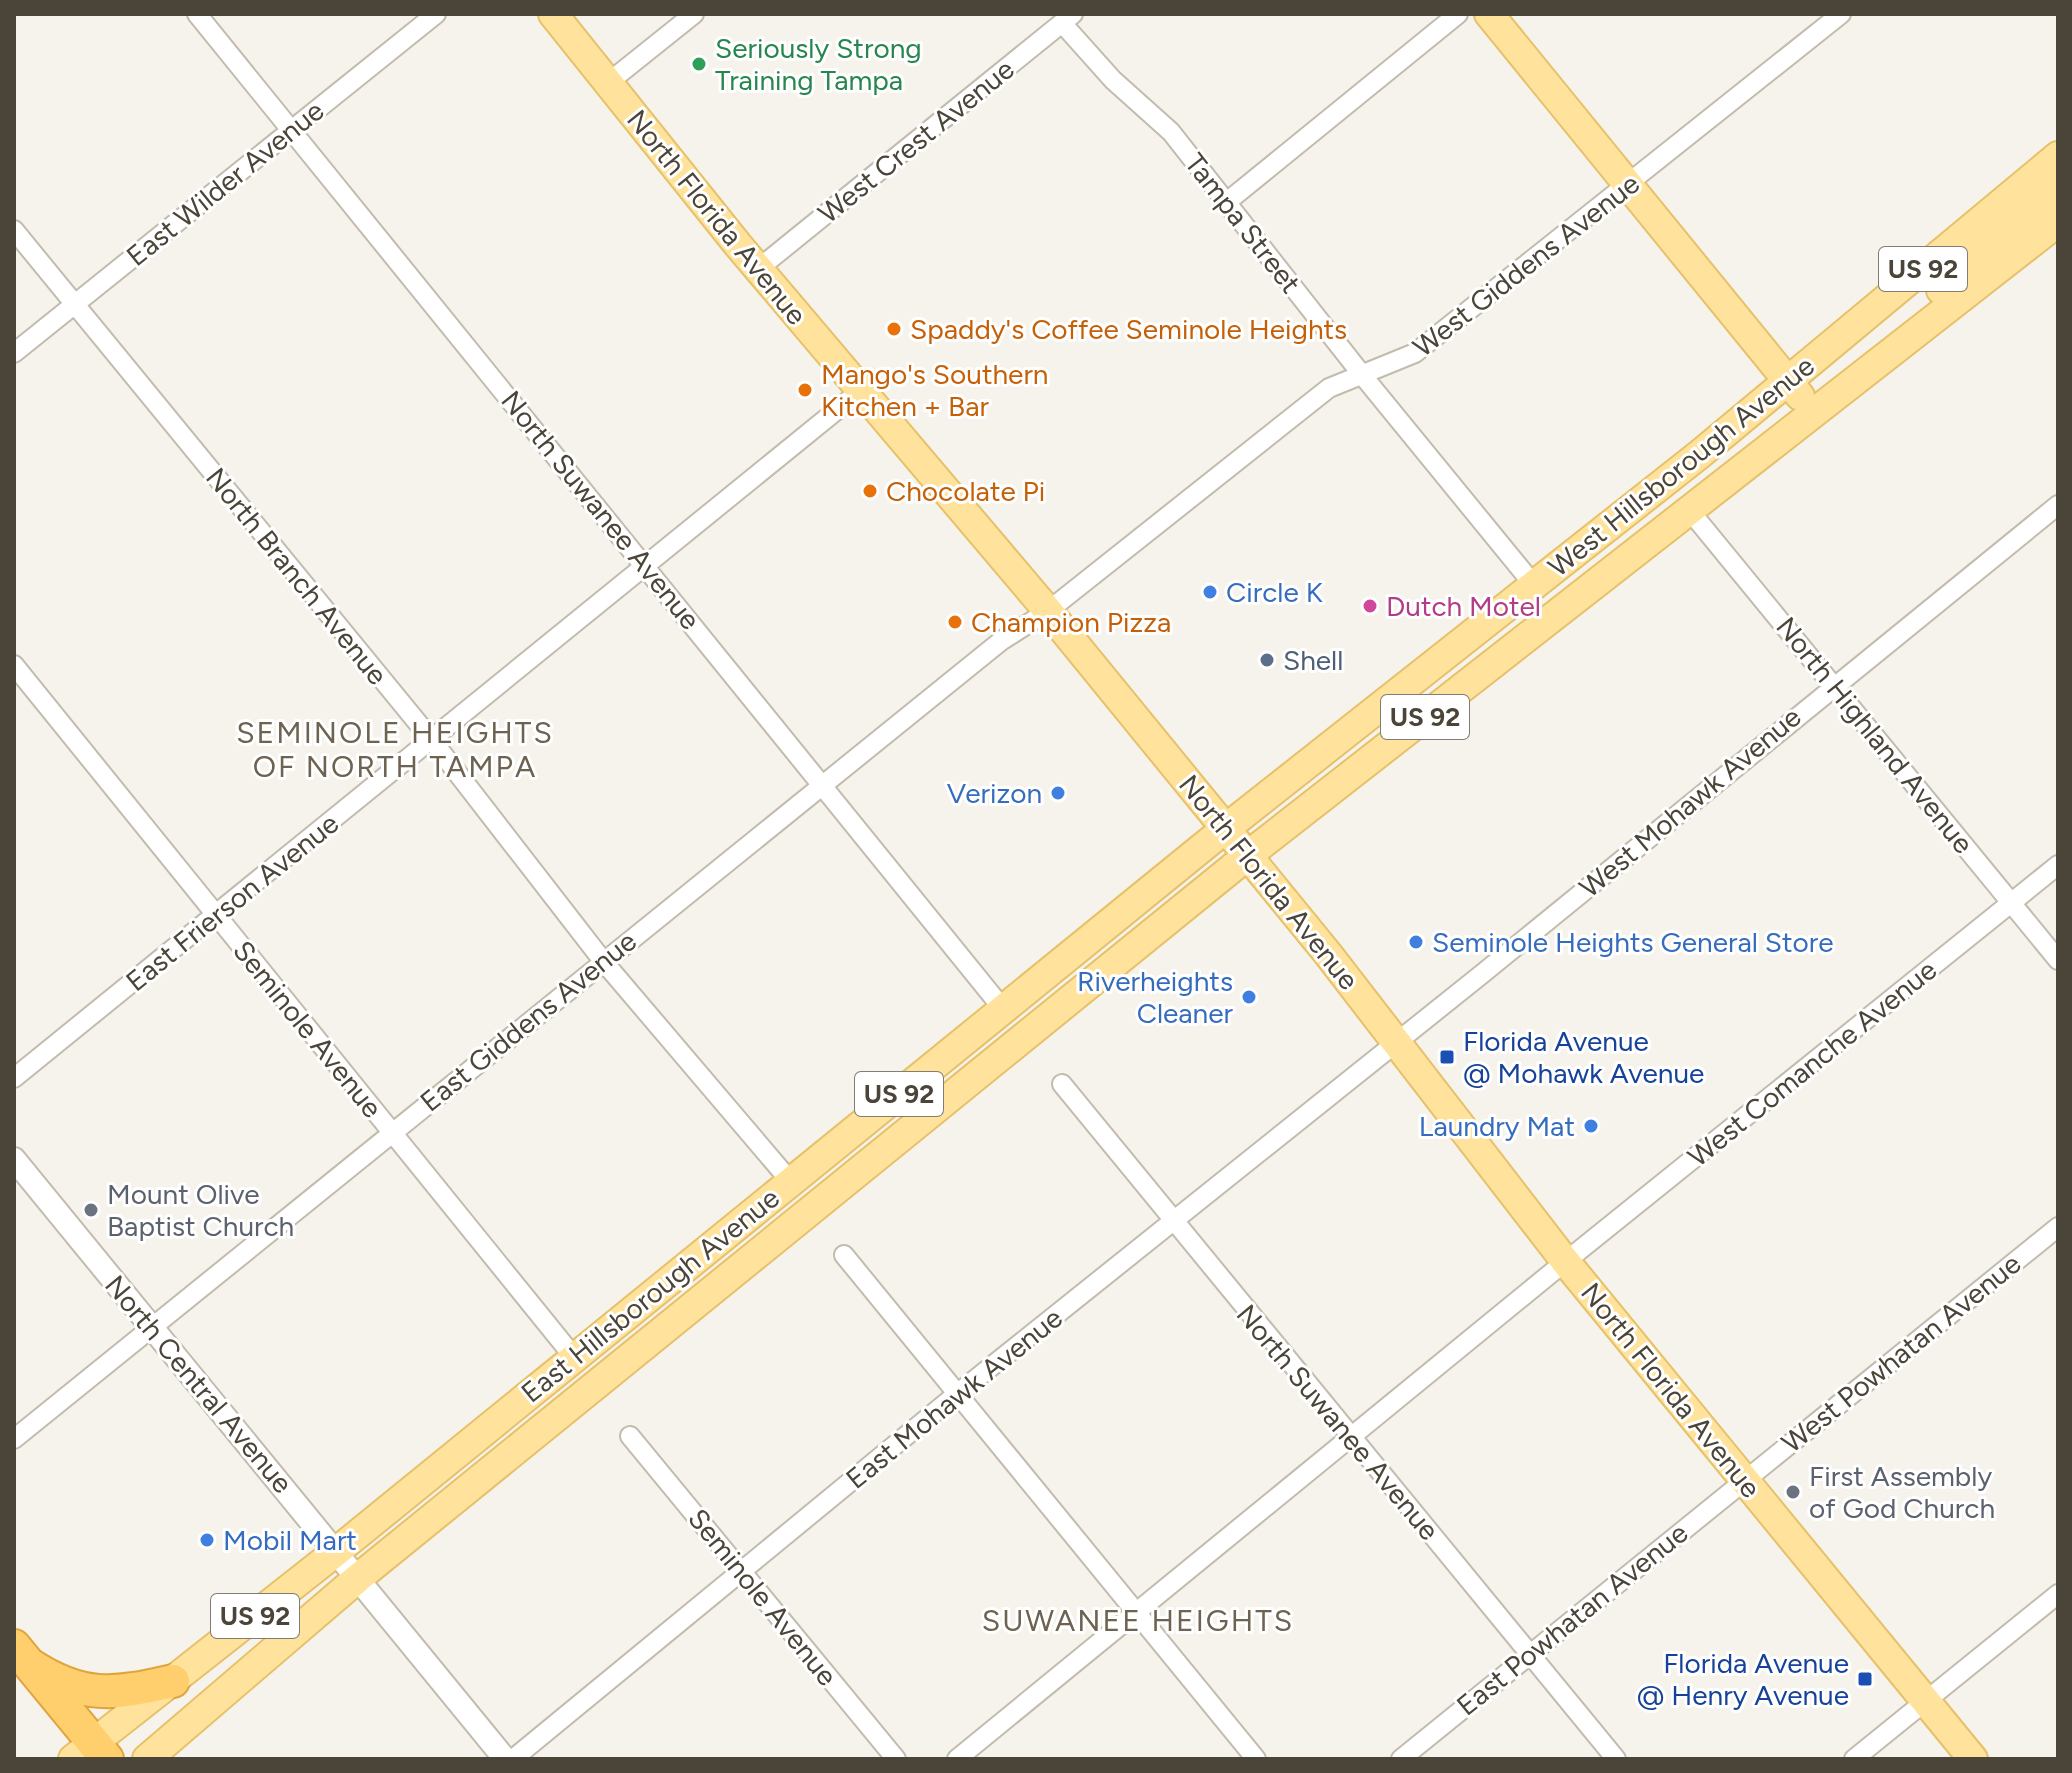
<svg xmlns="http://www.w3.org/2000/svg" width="2072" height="1773" font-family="Figtree,sans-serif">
  <rect width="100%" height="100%" fill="#f6f3ec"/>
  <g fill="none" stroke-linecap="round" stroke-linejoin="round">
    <g stroke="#c2bbae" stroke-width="22">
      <path id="minor" d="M 197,14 L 1003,1009
        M 1062,23 L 1113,80 L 1171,132 L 1363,376 L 1533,584
        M 609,82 L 694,14
        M 1228,201 L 1458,14
        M 14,230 L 431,739 L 603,961 L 791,1182
        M 758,269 L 1073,14
        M 14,353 L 436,14
        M 1690,511 L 2058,960
        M 14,665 L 573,1356
        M 14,1078 L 859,392
        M 1062,1084 L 1616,1759
        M 844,1255 L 1256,1759
        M 630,1436 L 896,1759
        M 14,1439 L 1001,641 L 1048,611 L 1329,388 L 1415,353 L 1841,14
        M 513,1759 L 957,1394 L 1482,974 L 2058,505
        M 957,1759 L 1550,1274 L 2058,865
        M 1401,1759 L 2058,1227
        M 1854,1759 L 2058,1594"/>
    </g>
    <g stroke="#c2bbae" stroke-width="26">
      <path id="tertiary" d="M 14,1159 L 505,1759"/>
    </g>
    <g stroke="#e6c16a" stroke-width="32">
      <path id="primary" d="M 553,14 L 738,245 L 1048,611 L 1328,954 L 1565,1261 L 1973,1759
        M 1489,14 L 1800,396
        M 1941,290 L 2050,197 L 2057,157
        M 73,1759 L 337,1551 L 1225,829 L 1700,454 L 2058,156
        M 147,1759 L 358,1578 L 1247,856 L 2058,222"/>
    </g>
    <g stroke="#e0a43c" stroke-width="36">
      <path id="motorway" d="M 14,1646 L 107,1759
        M 29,1664 C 82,1699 113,1695 173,1681"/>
    </g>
    <use href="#minor" stroke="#fff" stroke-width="18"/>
    <use href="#tertiary" stroke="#fff" stroke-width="22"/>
    <use href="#primary" stroke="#ffe39c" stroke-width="28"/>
    <use href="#motorway" stroke="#ffcf6e" stroke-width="32"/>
  </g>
  <circle fill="#2e9e5b" stroke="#fff" stroke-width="3" cx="699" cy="64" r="8"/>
  <g fill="#e8710a" stroke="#fff" stroke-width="3">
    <circle cx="894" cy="329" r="8"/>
    <circle cx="805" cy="390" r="8"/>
    <circle cx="870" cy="491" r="8"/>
    <circle cx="955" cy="622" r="8"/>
  </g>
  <g fill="#3f7fe0" stroke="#fff" stroke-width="3">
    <circle cx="1210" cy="592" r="8"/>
    <circle cx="1058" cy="793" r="8"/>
    <circle cx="1416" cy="942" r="8"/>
    <circle cx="1249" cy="997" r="8"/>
    <circle cx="1591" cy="1126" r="8"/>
    <circle cx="207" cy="1540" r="8"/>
  </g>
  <circle fill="#d1479c" stroke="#fff" stroke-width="3" cx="1370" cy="606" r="8"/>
  <circle fill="#5c6f8a" stroke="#fff" stroke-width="3" cx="1267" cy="660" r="8"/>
  <g fill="#1a4fb4" stroke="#fff" stroke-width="3">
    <rect x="1439" y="1049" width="16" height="16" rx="4"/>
    <rect x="1857" y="1671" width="16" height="16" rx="4"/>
  </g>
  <g fill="#6b7280" stroke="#fff" stroke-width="3">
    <circle cx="91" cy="1210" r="8"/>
    <circle cx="1793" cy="1492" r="8"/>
  </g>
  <g text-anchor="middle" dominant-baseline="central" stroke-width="6" stroke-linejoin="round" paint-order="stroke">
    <g fill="#fff" stroke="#817c74" stroke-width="2">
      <rect x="1879" y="247" width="88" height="44" rx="6"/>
      <rect x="1381" y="695" width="88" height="44" rx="6"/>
      <rect x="855" y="1072" width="88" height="44" rx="6"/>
      <rect x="211" y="1594" width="88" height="44" rx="6"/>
    </g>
    <g font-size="26" font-weight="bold" fill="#4b4439">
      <text x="1923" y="269">US 92</text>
      <text x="1425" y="717">US 92</text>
      <text x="899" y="1094">US 92</text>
      <text x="255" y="1616">US 92</text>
    </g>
    <g font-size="28" fill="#27864d" stroke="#fff" text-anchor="start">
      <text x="715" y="48">Seriously Strong<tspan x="715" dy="32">Training Tampa</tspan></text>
    </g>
    <g font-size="28" fill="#4b4439" stroke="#fff">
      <text transform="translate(916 141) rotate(-39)">West Crest Avenue</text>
      <text transform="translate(225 183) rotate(-39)">East Wilder Avenue</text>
      <text transform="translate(717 217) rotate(51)">North Florida Avenue</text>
      <text transform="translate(1243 223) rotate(52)">Tampa Street</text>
      <text transform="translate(1526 265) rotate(-38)">West Giddens Avenue</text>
      <text transform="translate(1681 466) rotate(-39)">West Hillsborough Avenue</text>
      <text transform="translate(601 510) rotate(51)">North Suwanee Avenue</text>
      <text transform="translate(297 576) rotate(51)">North Branch Avenue</text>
      <text transform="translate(1875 735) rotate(51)">North Highland Avenue</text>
      <text transform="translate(1690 802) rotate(-40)">West Mohawk Avenue</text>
      <text transform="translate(1269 882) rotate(51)">North Florida Avenue</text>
      <text transform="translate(232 902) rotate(-39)">East Frierson Avenue</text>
      <text transform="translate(528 1021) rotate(-39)">East Giddens Avenue</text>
      <text transform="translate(308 1029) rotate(51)">Seminole Avenue</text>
      <text transform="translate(1812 1063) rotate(-39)">West Comanche Avenue</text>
      <text transform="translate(650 1295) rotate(-39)">East Hillsborough Avenue</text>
      <text transform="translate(1901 1353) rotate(-39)">West Powhatan Avenue</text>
      <text transform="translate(199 1384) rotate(50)">North Central Avenue</text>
      <text transform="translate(1671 1390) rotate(51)">North Florida Avenue</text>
      <text transform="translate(954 1398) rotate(-39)">East Mohawk Avenue</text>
      <text transform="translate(1338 1422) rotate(50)">North Suwanee Avenue</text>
      <text transform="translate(763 1597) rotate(51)">Seminole Avenue</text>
      <text transform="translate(1572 1619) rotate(-39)">East Powhatan Avenue</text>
    </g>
    <g font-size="28" fill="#c56008" stroke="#fff" text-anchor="start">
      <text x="910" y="329">Spaddy's Coffee Seminole Heights</text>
      <text x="821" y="374">Mango's Southern<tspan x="821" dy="32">Kitchen + Bar</tspan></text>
      <text x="886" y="491">Chocolate Pi</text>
      <text x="971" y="622">Champion Pizza</text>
    </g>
    <g font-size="28" fill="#366cbe" stroke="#fff" text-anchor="start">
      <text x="1226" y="592">Circle K</text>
      <text x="1042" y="793" text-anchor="end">Verizon</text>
      <text x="1432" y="942">Seminole Heights General Store</text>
      <text x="1233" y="981" text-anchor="end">Riverheights<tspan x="1233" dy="32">Cleaner</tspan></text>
      <text x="1575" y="1126" text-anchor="end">Laundry Mat</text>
      <text x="223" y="1540">Mobil Mart</text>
    </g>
    <g font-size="28" fill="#b23c85" stroke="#fff" text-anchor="start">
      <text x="1386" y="606">Dutch Motel</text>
    </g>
    <g font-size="28" fill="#4e5e75" stroke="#fff" text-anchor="start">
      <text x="1283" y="660">Shell</text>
    </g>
    <g font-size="28" fill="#164399" stroke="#fff" text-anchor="start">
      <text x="1463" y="1041">Florida Avenue<tspan x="1463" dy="32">@ Mohawk Avenue</tspan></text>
      <text x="1849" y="1663" text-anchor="end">Florida Avenue<tspan x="1849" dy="32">@ Henry Avenue</tspan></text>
    </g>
    <g font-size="28" fill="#5b616d" stroke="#fff" text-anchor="start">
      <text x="107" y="1194">Mount Olive<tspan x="107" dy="32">Baptist Church</tspan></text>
      <text x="1809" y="1476">First Assembly<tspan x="1809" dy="32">of God Church</tspan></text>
    </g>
    <g font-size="30" letter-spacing="2" fill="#6e6250" stroke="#fff">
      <text x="395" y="732">SEMINOLE HEIGHTS<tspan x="395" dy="34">OF NORTH TAMPA</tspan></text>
      <text x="1138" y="1620">SUWANEE HEIGHTS</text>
    </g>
  </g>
  <rect width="2072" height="1773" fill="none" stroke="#4b4439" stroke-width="32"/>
</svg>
